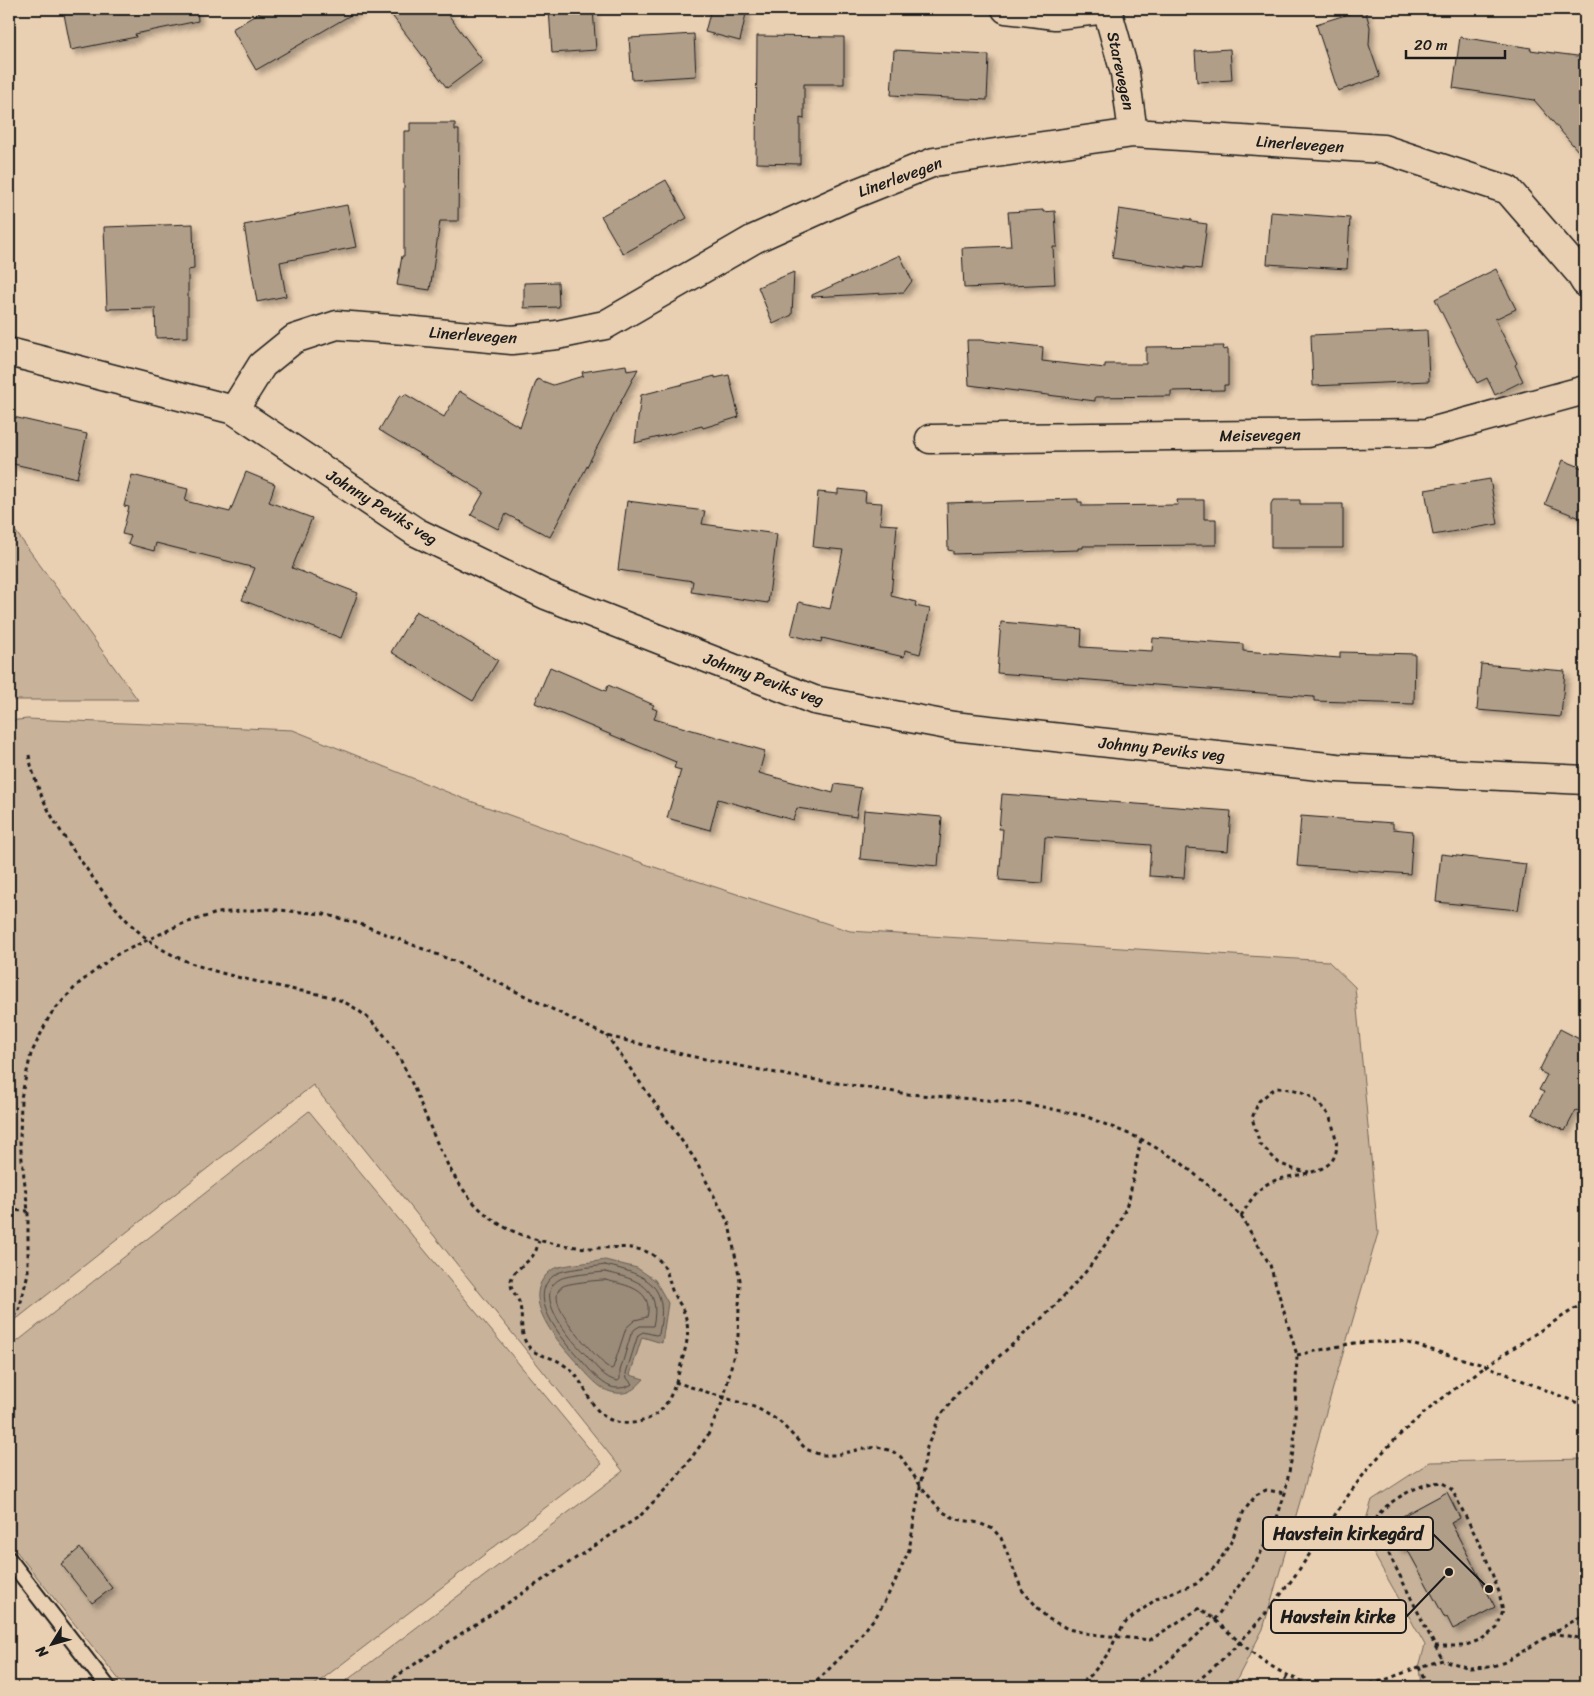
<svg xmlns="http://www.w3.org/2000/svg" width="1594" height="1696" font-family="Sriracha,sans-serif">
  <defs>
    <filter id="shadow"><feDropShadow dx="4.5" dy="4.5" stdDeviation="2.5" flood-color="#0004"/></filter>
  </defs>
  <rect width="100%" height="100%" fill="#ead0b2"/>
  <filter id="ink" filterUnits="userSpaceOnUse"><feTurbulence type="fractalNoise" baseFrequency=".02" numOctaves="2"/><feDisplacementMap in="SourceGraphic" scale="10" xChannelSelector="R" yChannelSelector="G"/><feConvolveMatrix kernelMatrix="1 2 1 2 8 2 1 2 1" color-interpolation-filters="sRGB"/></filter>
  <g filter="url(#ink)">
    <path fill="#c8b29a" stroke="#72675b" d="M 9,531 L 16,532 L 138,700 L 9,700 Z
      M 27,719 L 293,730 L 462,798 L 648,865 L 850,931 L 1328,961 L 1355,987 L 1378,1233 L 1263,1629 L 1233,1687 L 338,1687 L 623,1471 L 313,1085 L 9,1325 L 9,721 Z
      M 309,1111 L 602,1464 L 312,1687 L 125,1687 L 9,1542 L 9,1348 Z
      M 1585,1459 L 1585,1687 L 1421,1687 L 1419,1667 L 1425,1645 L 1362,1533 L 1372,1500 L 1430,1462 Z"/>
    <path fill="#9b8b79" stroke="#685f54" d="M 605,1260 L 637,1268 L 655,1280 L 668,1303 L 662,1343 L 642,1337 L 630,1375 L 644,1379 C 634,1390 627,1396 611,1392 C 599,1389 587,1374 579,1365 C 558,1342 515,1296 553,1269 C 560,1265 595,1262 605,1260 Z"/>
    <g fill="none" stroke-linecap="round" stroke-linejoin="round">
      <path stroke="#4f4841" stroke-width="1" d="M 605,1265 C 649,1275 669,1285 659,1334 L 656,1335 L 643,1332 L 638,1335 L 626,1373 L 627,1378 L 632,1384 C 627,1388 617,1389 611,1387 C 599,1382 590,1370 582,1361 C 565,1342 522,1296 556,1274 C 562,1269 595,1267 605,1265 Z
        M 605,1272 C 638,1279 662,1287 653,1326 L 640,1326 L 635,1329 L 631,1334 L 620,1371 L 620,1379 L 618,1381 C 605,1380 594,1364 586,1355 C 573,1342 530,1295 560,1279 C 567,1275 595,1273 605,1272 Z
        M 605,1280 C 626,1285 654,1289 647,1317 L 635,1320 L 626,1328 L 613,1368 L 611,1369 L 605,1365 C 595,1354 539,1300 563,1286 C 569,1283 597,1280 605,1280 Z"/>
    </g>
    <path fill="#b19e89" stroke="#1c1c1c" filter="url(#shadow)" d="M 63,9 L 197,9 L 198,21 L 135,34 L 136,37 L 71,50 Z
      M 266,9 L 361,9 L 256,70 L 232,29 Z
      M 387,9 L 444,9 L 483,61 L 447,88 Z
      M 549,9 L 593,9 L 596,50 L 552,53 Z
      M 711,9 L 747,9 L 740,41 L 705,32 Z
      M 1365,9 L 1370,27 L 1369,45 L 1380,77 L 1338,91 L 1316,24 Z
      M 694,34 L 696,76 L 632,80 L 629,38 Z
      M 757,36 L 844,37 L 844,84 L 804,84 L 804,119 L 800,118 L 800,164 L 756,163 Z
      M 1460,37 L 1531,48 L 1530,50 L 1585,57 L 1585,159 L 1534,100 L 1453,88 Z
      M 1230,49 L 1232,80 L 1197,82 L 1195,51 Z
      M 894,50 L 989,55 L 987,100 L 891,95 Z
      M 410,123 L 455,123 L 455,130 L 459,130 L 458,221 L 440,221 L 430,290 L 397,285 L 402,256 L 404,256 L 404,131 L 410,131 Z
      M 666,180 L 687,218 L 623,254 L 601,216 Z
      M 347,205 L 356,247 L 280,262 L 286,296 L 257,302 L 244,225 Z
      M 1119,209 L 1192,220 L 1192,222 L 1207,224 L 1201,269 L 1185,267 L 1185,269 L 1112,258 Z
      M 1043,210 L 1043,212 L 1055,211 L 1057,247 L 1053,247 L 1055,284 L 964,288 L 962,248 L 1011,246 L 1008,212 Z
      M 1271,212 L 1350,218 L 1347,269 L 1267,264 Z
      M 193,224 L 194,269 L 188,270 L 188,337 L 156,338 L 155,308 L 107,309 L 104,227 Z
      M 900,255 L 912,281 L 904,292 L 812,297 L 812,295 Z
      M 1496,269 L 1516,309 L 1495,319 L 1517,363 L 1515,365 L 1523,381 L 1495,395 L 1487,378 L 1477,383 L 1435,299 Z
      M 794,272 L 792,315 L 773,324 L 758,287 Z
      M 558,282 L 559,307 L 524,308 L 524,283 Z
      M 1427,330 L 1429,381 L 1313,386 L 1311,335 Z
      M 967,340 L 980,340 L 1043,347 L 1042,361 L 1105,368 L 1105,364 L 1146,364 L 1146,347 L 1224,346 L 1223,350 L 1228,349 L 1228,385 L 1224,385 L 1224,390 L 1171,391 L 1171,396 L 1095,397 L 1095,401 L 969,385 Z
      M 626,365 L 627,371 L 638,369 L 550,537 L 506,514 L 498,529 L 471,515 L 484,492 L 379,430 L 400,395 L 403,397 L 405,394 L 444,417 L 459,391 L 520,427 L 537,379 L 553,385 L 583,376 L 582,372 Z
      M 729,375 L 739,417 L 703,428 L 702,426 L 635,443 L 641,395 L 715,376 L 715,378 Z
      M 9,416 L 87,434 L 77,478 L 9,463 Z
      M 1563,460 L 1585,469 L 1585,520 L 1545,504 Z
      M 246,472 L 275,484 L 269,502 L 312,518 L 292,568 L 358,593 L 341,638 L 242,600 L 255,568 L 156,543 L 154,551 L 128,544 L 131,536 L 122,534 L 129,507 L 124,506 L 132,475 L 188,489 L 185,501 L 230,512 Z
      M 1490,479 L 1498,524 L 1433,535 L 1425,490 Z
      M 838,489 L 866,492 L 865,502 L 882,503 L 880,524 L 897,525 L 891,596 L 916,602 L 915,606 L 930,609 L 920,654 L 905,650 L 904,657 L 822,638 L 821,642 L 791,635 L 799,602 L 830,609 L 843,550 L 813,547 L 818,492 L 838,494 Z
      M 1078,499 L 1078,502 L 1082,502 L 1082,506 L 1178,505 L 1177,500 L 1204,500 L 1204,519 L 1216,519 L 1216,545 L 1083,546 L 1083,548 L 1078,548 L 1078,550 L 953,554 L 953,551 L 948,550 L 947,503 Z
      M 1273,500 L 1300,500 L 1300,504 L 1343,504 L 1343,548 L 1271,548 L 1271,504 Z
      M 627,501 L 705,511 L 702,524 L 777,534 L 768,603 L 691,592 L 693,581 L 618,570 Z
      M 416,611 L 498,660 L 473,701 L 391,652 Z
      M 1001,622 L 1082,629 L 1081,647 L 1152,651 L 1153,638 L 1243,644 L 1243,651 L 1340,658 L 1340,652 L 1415,654 L 1414,704 L 1314,701 L 1314,697 L 997,673 Z
      M 1481,664 L 1565,671 L 1561,717 L 1477,710 Z
      M 550,667 L 606,691 L 608,685 L 654,705 L 652,708 L 657,710 L 654,719 L 765,751 L 759,773 L 833,793 L 835,784 L 861,788 L 856,817 L 797,808 L 793,820 L 718,799 L 710,830 L 667,818 L 681,770 L 674,768 L 676,762 L 535,703 Z
      M 1002,794 L 1231,811 L 1228,851 L 1186,848 L 1184,878 L 1149,876 L 1151,845 L 1045,837 L 1042,883 L 999,880 L 1003,829 L 999,829 Z
      M 864,810 L 942,817 L 938,866 L 860,859 Z
      M 1301,816 L 1393,823 L 1393,829 L 1413,831 L 1410,874 L 1297,866 Z
      M 1441,854 L 1526,864 L 1518,910 L 1436,902 Z
      M 1560,1029 L 1585,1042 L 1585,1114 L 1576,1110 L 1565,1131 L 1532,1114 L 1544,1092 L 1539,1090 L 1547,1075 L 1539,1071 Z
      M 1447,1492 L 1460,1518 L 1451,1523 L 1495,1607 L 1453,1629 L 1447,1617 L 1445,1618 L 1406,1547 L 1400,1550 L 1386,1525 Z
      M 80,1548 L 112,1588 L 92,1603 L 61,1564 Z"/>
    <g fill="none" stroke-linecap="round" stroke-linejoin="round">
      <g stroke="#1c1c1c" stroke-width="18">
        <path id="lane" d="M 9,1559 L 108,1687"/>
      </g>
      <g stroke="#1c1c1c" stroke-width="31">
        <path id="street" d="M 1006,9 L 1055,15 L 1107,9
          M 1107,9 L 1125,73 L 1133,133
          M 9,352 L 234,410 L 416,532 L 546,595 L 814,700 L 953,726 L 1337,768 L 1585,780
          M 234,410 L 262,365 L 294,339 L 337,325 L 405,330 L 512,340 L 557,335 L 605,325 L 754,239 L 854,194 L 934,162 L 1133,133 L 1383,149 L 1508,190 L 1579,272 L 1585,282
          M 930,439 L 1427,433 L 1585,390"/>
      </g>
      <path stroke="#1c1c1c" stroke-width="3" stroke-dasharray="4 4" stroke-linecap="butt" d="M 29,755 C 36,795 58,829 81,861 C 105,895 130,932 167,952 C 206,973 252,980 295,990 C 308,992 321,994 334,998 C 361,1007 383,1030 397,1054 C 428,1107 439,1176 488,1216 C 515,1238 553,1245 587,1248 C 611,1249 639,1242 658,1259 C 669,1269 668,1282 674,1295 C 676,1299 679,1302 681,1306 C 689,1321 689,1334 685,1350 C 679,1370 673,1404 655,1415 C 639,1426 614,1427 599,1412 C 589,1401 584,1385 574,1373 C 570,1369 563,1364 558,1361 C 549,1356 536,1356 529,1347 C 518,1334 524,1317 519,1302 C 517,1296 511,1290 511,1284 C 510,1270 528,1264 534,1254 C 537,1250 537,1245 539,1241
        M 9,1210 L 28,1211
        M 1241,1216 C 1249,1203 1256,1189 1271,1182 C 1296,1171 1346,1178 1335,1135 C 1333,1128 1332,1119 1327,1113 C 1310,1092 1301,1089 1275,1088 L 1259,1101 L 1252,1118 L 1260,1144 L 1279,1163 L 1293,1169 L 1309,1172
        M 9,1324 L 19,1310 L 28,1273 L 28,1211 L 20,1142 L 21,1098 L 31,1054 L 50,1015 L 77,985 L 114,956 L 179,925 L 217,913 L 267,909 L 324,914 L 363,925 L 456,962 L 607,1036 L 690,1056 L 791,1076 L 908,1094 L 1024,1103 L 1085,1116 L 1141,1139 L 1179,1161 L 1215,1191 L 1241,1216 L 1270,1265 L 1297,1355 L 1294,1446 L 1285,1493 L 1274,1527 L 1256,1562 L 1215,1619 L 1165,1664 L 1128,1687
        M 1297,1355 L 1354,1343 L 1401,1341 L 1487,1366 L 1585,1406
        M 675,1382 L 757,1408 L 779,1421 L 806,1449 L 821,1455 L 836,1455 L 861,1449 L 878,1447 L 892,1451 L 901,1457 L 920,1485 L 941,1511 L 956,1519 L 979,1523 L 993,1529 L 1001,1538 L 1022,1590 L 1047,1618 L 1068,1629 L 1090,1634 L 1150,1640 L 1200,1608 C 1237,1637 1269,1676 1317,1685 C 1325,1686 1333,1687 1340,1687
        M 1551,1633 L 1585,1639
        M 1435,1646 L 1464,1646 L 1482,1639 L 1497,1628 L 1503,1611 L 1499,1592 L 1483,1550 L 1452,1490 C 1449,1487 1445,1484 1442,1483 C 1426,1479 1380,1504 1376,1520 C 1376,1523 1377,1528 1378,1532 L 1435,1646 L 1443,1660
        M 1419,1667 L 1427,1687
        M 380,1687 L 640,1516 L 678,1476 L 708,1435 L 724,1398 L 738,1336 L 740,1280 L 729,1224 L 694,1158 L 607,1036
        M 811,1687 L 851,1647 L 877,1615 L 893,1586 L 909,1550 L 927,1447 L 939,1418 L 956,1395 L 1052,1309 L 1088,1269 L 1119,1225 L 1129,1199 L 1141,1139
        M 1077,1687 L 1092,1674 L 1110,1651 L 1117,1635 L 1127,1621 L 1159,1597 L 1196,1584 L 1217,1565 L 1231,1542 L 1244,1511 L 1256,1495 L 1266,1490 L 1285,1493
        M 1190,1687 C 1237,1650 1276,1605 1309,1555 C 1332,1520 1353,1484 1382,1453 C 1439,1392 1515,1347 1585,1302
        M 1281,1687 L 1287,1675
        M 1355,1687 L 1382,1681 L 1419,1667 L 1443,1660 L 1470,1668 L 1490,1667 L 1505,1662 L 1585,1614"/>
      <use href="#lane" stroke="#ead0b2" stroke-width="14"/>
      <use href="#street" stroke="#ead0b2" stroke-width="28"/>
    </g>
  </g>
  <g text-anchor="middle" dominant-baseline="central" stroke-width="4" stroke-linejoin="round" paint-order="stroke">
    <g font-size="16" fill="#1c1c1c" stroke="#ead0b2">
      <text transform="translate(1121 71) rotate(78)">Starevegen</text>
      <text transform="translate(1300 144) rotate(4)">Linerlevegen</text>
      <text transform="translate(900 177) rotate(-20)">Linerlevegen</text>
      <text transform="translate(473 335) rotate(4)">Linerlevegen</text>
      <text transform="translate(1260 435) rotate(-1)">Meisevegen</text>
      <text transform="translate(382 507) rotate(32)">Johnny Peviks veg</text>
      <text transform="translate(764 679) rotate(20)">Johnny Peviks veg</text>
      <text transform="translate(1162 749) rotate(6)">Johnny Peviks veg</text>
    </g>
  </g>
  <path fill="none" stroke="#1c1c1c" stroke-width="2" d="M1489 1589L1433 1534M1449 1572L1406 1617"/>
  <g fill="#1c1c1c" stroke="#ead0b2" stroke-width="2">
    <circle cx="1489" cy="1589" r="5"/>
    <circle cx="1449" cy="1572" r="5"/>
  </g>
  <g fill="#ead0b2" stroke="#1c1c1c" stroke-width="2">
    <rect x="1263" y="1517" width="170" height="33" rx="5"/>
    <rect x="1271" y="1600" width="135" height="33" rx="5"/>
  </g>
  <g font-size="18" text-anchor="middle" font-weight="bold" fill="#1c1c1c">
    <text x="1348" y="1540">Havstein kirkegård</text>
    <text x="1338" y="1623">Havstein kirke</text>
  </g>
  <rect width="1594" height="1696" fill="none" stroke="#ead0b2" stroke-width="30"/>
  <rect x="15" y="15" width="1564" height="1666" fill="none" stroke="#1c1c1c" stroke-width="2" filter="url(#ink)"/>
  <g transform="translate(52 1644) rotate(233)" stroke="#ead0b2" stroke-width="4" paint-order="stroke">
  <path d="M0-4L9 19L0 12L-9 19Z" fill="#1c1c1c"/>
  <text y="-8" font-size="14" font-weight="bold" text-anchor="middle" fill="#1c1c1c">N</text>
  </g>
  <path d="M1406 50v8h99v-8" fill="none" stroke="#1c1c1c" stroke-width="2.5"/>
  <text x="1414" y="50" font-size="15" fill="#1c1c1c" stroke="#ead0b2" stroke-width="4" paint-order="stroke">20 m</text>
</svg>
